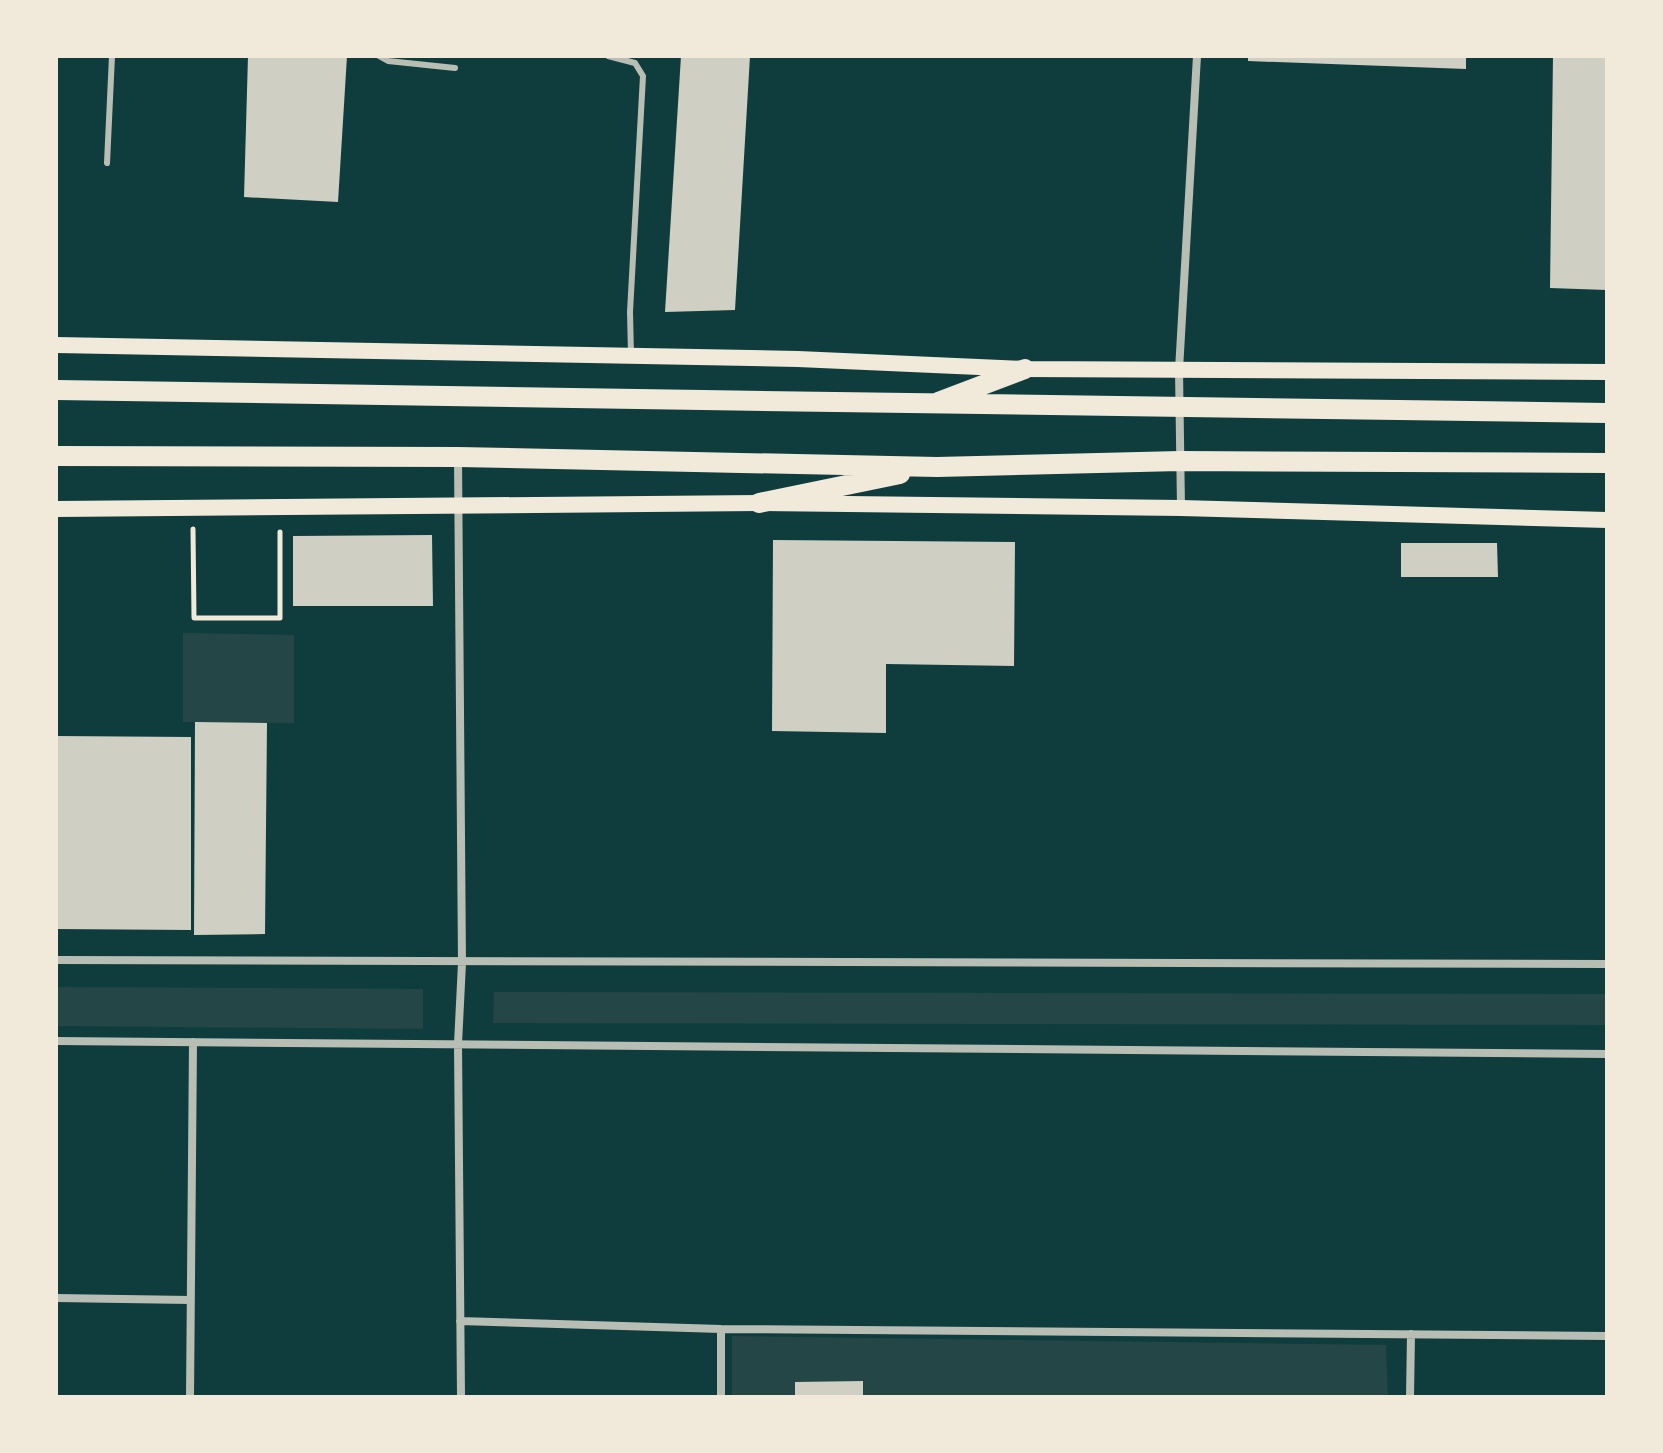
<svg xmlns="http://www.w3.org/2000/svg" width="1663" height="1453" font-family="Jost,sans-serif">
  <rect width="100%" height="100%" fill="#0f3d3e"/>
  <path fill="#244646" d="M 183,633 L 294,635 L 294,723 L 183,722 Z
    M 56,987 L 423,989 L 423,1029 L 56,1026 Z
    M 494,992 L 1607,994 L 1607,1025 L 493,1023 Z
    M 732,1336 L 1386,1345 L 1388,1397 L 732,1397 Z"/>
  <path fill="#cfcfc3" d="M 248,56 L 347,56 L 338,202 L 244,197 Z
    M 681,56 L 750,56 L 735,310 L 665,312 Z
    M 1248,56 L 1466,56 L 1466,69 L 1248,61 Z
    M 1553,56 L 1607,56 L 1607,290 L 1550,288 Z
    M 432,535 L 433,606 L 293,606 L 293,536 Z
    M 773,540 L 1015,542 L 1014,666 L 886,664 L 886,733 L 772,731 Z
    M 1401,543 L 1497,543 L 1498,577 L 1401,577 Z
    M 195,722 L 267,723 L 265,934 L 194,935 Z
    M 56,736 L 191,737 L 191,930 L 56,929 Z
    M 863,1381 L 863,1397 L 795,1397 L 795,1382 Z"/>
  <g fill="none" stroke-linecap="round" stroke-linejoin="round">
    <path stroke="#f1e9da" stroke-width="5" d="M 193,529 L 194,618 L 280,618 L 280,532"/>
    <path stroke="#b8beb3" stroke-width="6" d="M 379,56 L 388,61 L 455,68
      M 608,56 L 635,63 L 643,76 L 630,312 L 631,355
      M 107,163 L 112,56"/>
    <path stroke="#b8beb3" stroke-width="8" d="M 458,458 L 462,963 L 458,1044 L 461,1397
      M 1181,508 L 1179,370 L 1197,56
      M 56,960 L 1607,964
      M 56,1041 L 1607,1054
      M 56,1298 L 190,1300
      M 460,1321 L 721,1329 L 1607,1336
      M 190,1397 L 193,1042
      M 721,1397 L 721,1329
      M 1410,1397 L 1411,1334"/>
    <path stroke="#f1e9da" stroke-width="16" d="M 56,345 L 798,359 L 1025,369 L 1607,372
      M 56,509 L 759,503 L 1181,508 L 1607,520"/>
    <path stroke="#f1e9da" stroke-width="20" d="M 56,390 C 573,396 1090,409 1607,413
      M 938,402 L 1025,369
      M 56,456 L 458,457 L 937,467 L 1180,461 L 1607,463
      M 759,503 L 900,474"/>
  </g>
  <rect width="1663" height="1453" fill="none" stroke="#f1e9da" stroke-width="116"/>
</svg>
